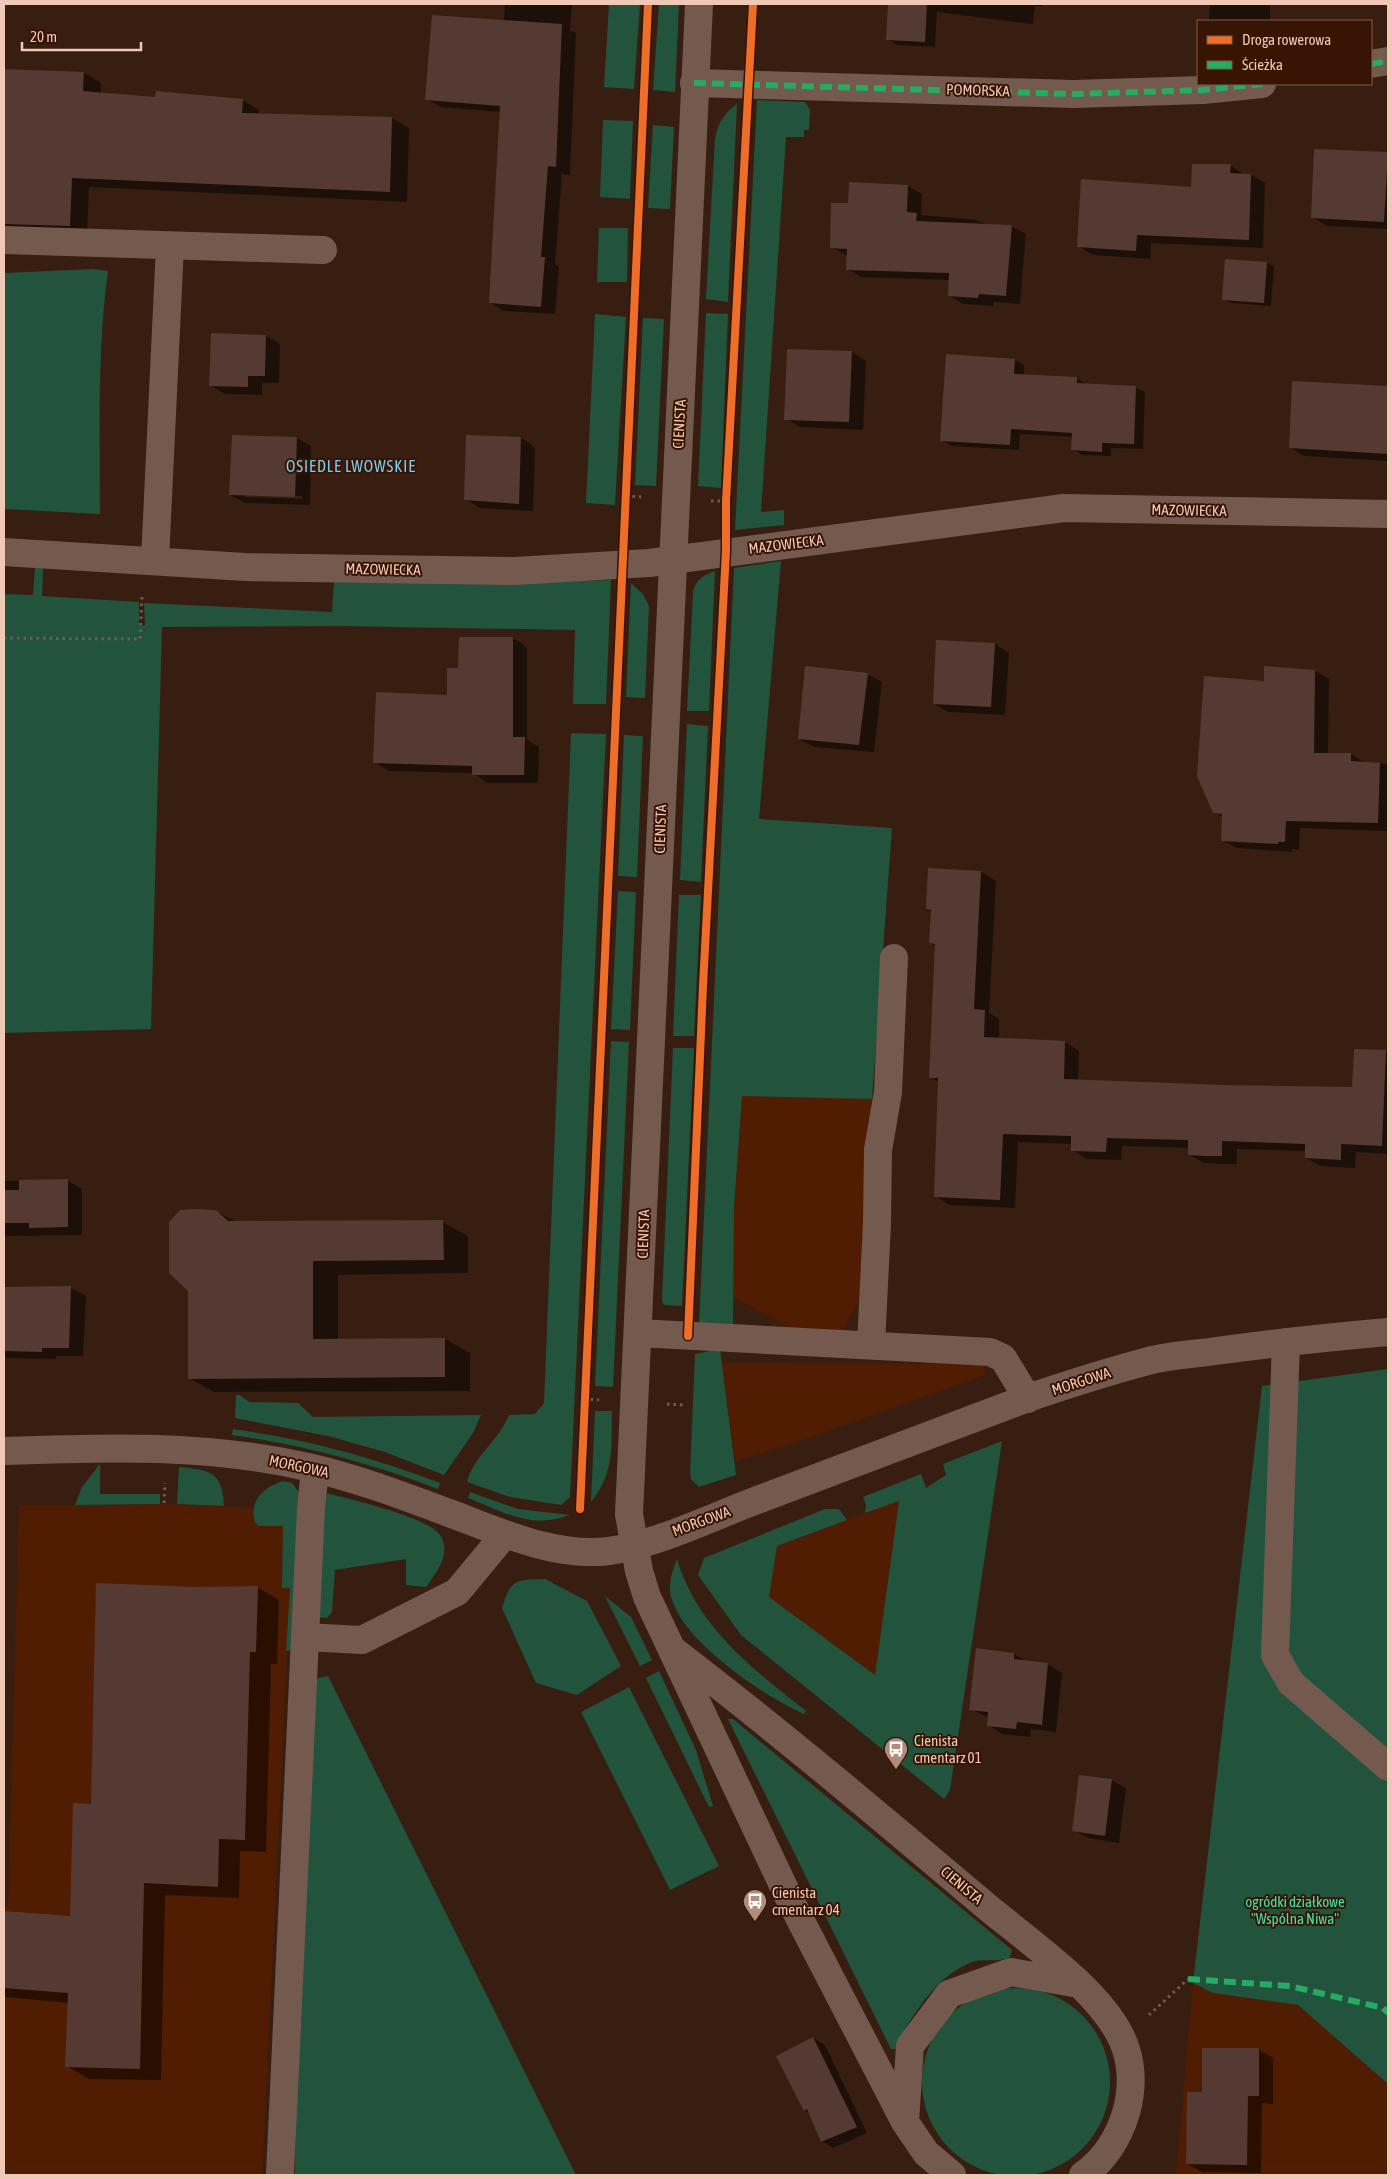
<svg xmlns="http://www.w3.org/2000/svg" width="1392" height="2179" font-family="'Asap Condensed',sans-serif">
  <rect width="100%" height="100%" fill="#381e11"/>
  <path fill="#501d02" d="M 742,1095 L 872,1099 L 859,1302 L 838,1336 L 799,1332 L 733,1297 L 734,1208 Z
    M 722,1363 L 984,1364 L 985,1375 L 783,1447 L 735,1461 Z
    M 899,1500 L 875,1675 L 769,1597 L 777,1546 Z
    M 169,1504 L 254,1508 L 293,1530 L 262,2175 L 4,2175 L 4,1908 L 8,1908 L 19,1506 Z
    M 1193,1983 L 1213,1993 L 1298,2005 L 1388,2084 L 1388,2175 L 1176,2175 Z"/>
  <path fill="#22533d" d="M 609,4 L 640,4 L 634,89 L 604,87 Z
    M 659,4 L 679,4 L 675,92 L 653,90 Z
    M 757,100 L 805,102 L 810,110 L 809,130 L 804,130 L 804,137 L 786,137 L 761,512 L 784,510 L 784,525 L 735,530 Z
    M 737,104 L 728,302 L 706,299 L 715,138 C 718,123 725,112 737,104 Z
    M 603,120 L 633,121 L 630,199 L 600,197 Z
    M 653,125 L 674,127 L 670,209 L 648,208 Z
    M 599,228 L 628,228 L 627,282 L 597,282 Z
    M 93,269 L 108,271 C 97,351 100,433 100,514 L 4,509 L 4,273 Z
    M 706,313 L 728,314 L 721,488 L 698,486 Z
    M 595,314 L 626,317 L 615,505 L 586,503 Z
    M 643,318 L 664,319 L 656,486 L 635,485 Z
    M 781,561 L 759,819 L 892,828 L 872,1099 L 742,1096 L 734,1208 L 733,1326 L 699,1323 L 734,568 Z
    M 35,567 L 43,568 L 42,596 L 139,602 L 139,626 L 145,625 L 144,603 L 332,612 L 334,581 L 479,584 L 611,580 L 606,704 L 573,704 L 575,630 L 337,626 L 162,627 L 151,1029 L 4,1033 L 4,594 L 33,595 Z
    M 715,571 L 709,711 L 687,711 L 693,593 C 696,579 702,576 715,571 Z
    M 631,583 L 643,594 L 649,606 L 645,698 L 626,697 Z
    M 687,724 L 708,726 L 701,882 L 680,880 Z
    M 571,733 L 606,734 L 570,1497 L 561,1505 L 510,1497 L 467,1482 C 474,1455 499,1441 509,1415 L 535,1414 L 544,1403 Z
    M 624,735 L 643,736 L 637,877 L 618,876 Z
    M 618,891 L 636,892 L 630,1030 L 611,1029 Z
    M 679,895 L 701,895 L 694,1036 L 673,1036 Z
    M 611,1041 L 629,1042 L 613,1387 L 595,1386 Z
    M 673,1048 L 694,1048 L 682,1306 L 664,1305 L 662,1300 Z
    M 720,1349 L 736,1475 L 699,1487 L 691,1479 L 690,1473 L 695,1354 Z
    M 1388,1369 L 1388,2084 L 1298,2005 L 1213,1993 L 1193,1983 L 1262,1386 Z
    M 236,1395 L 240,1395 L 249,1402 L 298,1403 L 313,1417 L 481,1415 L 473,1433 L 444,1475 L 385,1452 L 328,1436 L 235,1418 Z
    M 595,1411 L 612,1411 C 611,1448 615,1472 591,1502 Z
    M 233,1429 C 305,1439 373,1457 440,1483 L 438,1489 C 370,1463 303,1445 232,1435 Z
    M 1002,1441 L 950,1790 L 944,1799 L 741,1635 L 698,1575 L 704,1558 L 825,1509 L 839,1509 L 847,1520 L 777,1546 L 769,1597 L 875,1675 L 899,1501 L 865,1513 L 866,1505 L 863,1497 L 921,1474 L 926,1488 L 946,1475 L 943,1464 Z
    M 100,1464 L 100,1494 L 160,1494 L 160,1504 L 75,1505 L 82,1487 Z
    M 179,1467 C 209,1470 223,1471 224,1506 L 177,1504 Z
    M 283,1481 L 292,1483 L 302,1496 L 293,1649 L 286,1651 L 290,1588 L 282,1588 L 283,1526 L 259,1526 L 255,1523 C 249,1501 263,1487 283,1481 Z
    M 470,1492 L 518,1509 L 570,1515 C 531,1530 504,1512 468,1498 Z
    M 327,1493 C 350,1500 433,1517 442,1538 C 450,1556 436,1573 426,1587 L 406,1585 L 406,1559 L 335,1570 L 332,1612 L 327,1618 L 314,1617 L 322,1511 Z
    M 677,1559 C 697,1627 753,1669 806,1711 L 804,1714 C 764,1696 686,1644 672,1600 C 667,1586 672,1572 677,1559 Z
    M 545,1579 L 587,1601 L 621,1666 L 577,1695 L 536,1683 L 502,1608 C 511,1579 515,1580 545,1579 Z
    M 605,1596 L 631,1617 L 652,1660 L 640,1666 Z
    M 659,1671 L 696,1750 L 713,1806 L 709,1807 L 646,1678 Z
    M 328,1676 L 576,2175 L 295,2175 C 296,2010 311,1845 314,1679 Z
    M 629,1687 L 719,1866 L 670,1890 L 581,1712 Z
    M 728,1719 L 733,1719 L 1012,1950 L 1010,1957 C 999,1963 984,1958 972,1962 C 943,1973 921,2002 906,2028 C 902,2034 901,2042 897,2049 L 891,2049 Z
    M922 2082a94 94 0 1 1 188 0a94 94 0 1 1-188 0Z"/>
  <path fill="#0007" fill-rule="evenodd" d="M 505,4 L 572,4 L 570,30 L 576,33 L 570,175 L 562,174 L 555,265 L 559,266 L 555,314 L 504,311 L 490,303 L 501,112 L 441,107 L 426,99 L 504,22 Z
    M 889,4 L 1042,4 L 1042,6 L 1035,6 L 1033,24 L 937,12 L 935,47 L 897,45 L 887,39 Z
    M 1210,4 L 1270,4 L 1270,21 L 1209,21 Z
    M 4,70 L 84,73 L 101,83 L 101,94 L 157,99 L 242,100 L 259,110 L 259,115 L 392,118 L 409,128 L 407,202 L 89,187 L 87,236 L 4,229 Z
    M 1387,153 L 1388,229 L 1327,226 L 1312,217 Z
    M 1230,165 L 1245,175 L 1251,175 L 1265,183 L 1263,248 L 1151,243 L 1150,259 L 1093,255 L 1078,246 L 1192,188 Z
    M 908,186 L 922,194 L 921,215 L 977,220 L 985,224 L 1011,226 L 1026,234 L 1020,304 L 993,302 L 993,306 L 963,304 L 949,295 L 950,280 L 861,277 L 847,269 L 847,256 L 831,247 L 850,205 Z
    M 1267,263 L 1274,267 L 1271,306 L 1231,303 L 1224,299 Z
    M 266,336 L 280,344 L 279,383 L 262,383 L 262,395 L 225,394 L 210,385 Z
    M 852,352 L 866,361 L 863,430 L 800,427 L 786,419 Z
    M 1015,360 L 1024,365 L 1024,376 L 1076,378 L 1086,384 L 1135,387 L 1145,392 L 1143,449 L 1111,448 L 1111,456 L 1082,455 L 1072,449 L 1073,437 L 1020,434 L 1019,450 L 951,446 L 942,440 Z
    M 1293,382 L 1388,387 L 1388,461 L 1304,456 L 1290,447 Z
    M 297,438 L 311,446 L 310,505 L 245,503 L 230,495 ZM 244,495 L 302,496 L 302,499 L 244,497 Z
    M 521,438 L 535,447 L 533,511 L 480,508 L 465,499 Z
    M 460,638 L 513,638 L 527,647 L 527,740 L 539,747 L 538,783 L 487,783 L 473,773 L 389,771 L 375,762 L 448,696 L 460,669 Z
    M 995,644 L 1009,653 L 1005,715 L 948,712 L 934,704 Z
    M 1315,671 L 1329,679 L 1328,754 L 1351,754 L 1365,763 L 1388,764 L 1388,831 L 1300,828 L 1299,850 L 1292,849 L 1292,852 L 1237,848 L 1222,840 L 1223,817 L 1214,812 L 1265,682 Z
    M 867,674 L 882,682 L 874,752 L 814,747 L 799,739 Z
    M 981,872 L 996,881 L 989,1013 L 999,1019 L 999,1039 L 1065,1042 L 1079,1051 L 1078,1081 L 1354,1089 L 1385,1051 L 1388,1053 L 1388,1154 L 1356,1152 L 1355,1168 L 1321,1166 L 1306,1158 L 1306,1151 L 1237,1149 L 1237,1164 L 1220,1164 L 1204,1163 L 1189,1154 L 1189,1148 L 1122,1146 L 1121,1160 L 1087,1159 L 1072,1150 L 1072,1144 L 1018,1142 L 1015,1208 L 950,1205 L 935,1196 L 940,1083 L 930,1077 L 936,946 L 930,943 L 932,912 L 927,909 Z
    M 67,1180 L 82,1189 L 82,1235 L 4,1236 L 4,1181 Z
    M 216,1211 L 236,1222 L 442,1222 L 468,1236 L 468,1273 L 338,1275 L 338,1340 L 445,1339 L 470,1353 L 470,1391 L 214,1392 L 189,1378 Z
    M 4,1288 L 71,1288 L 86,1296 L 83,1356 L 56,1356 L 56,1359 L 4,1358 Z
    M 257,1587 L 279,1600 L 277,1664 L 271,1664 L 266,1852 L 240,1851 L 239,1898 L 165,1895 L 161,2080 L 88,2079 L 67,2066 L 69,2003 L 4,1997 L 4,1912 L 71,1917 L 92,1805 L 195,1588 Z
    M 1014,1654 L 1027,1662 L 1047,1664 L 1062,1673 L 1056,1732 L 1031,1729 L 1030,1737 L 1002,1734 L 988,1725 L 989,1718 L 971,1709 Z
    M 1111,1780 L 1126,1788 L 1119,1843 L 1088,1838 L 1074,1830 Z
    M 813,2038 L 825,2045 L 867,2133 L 833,2148 L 822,2141 L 810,2114 L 805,2110 Z
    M 1259,2050 L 1273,2058 L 1273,2104 L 1262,2103 L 1261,2173 L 1202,2172 L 1187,2164 L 1203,2094 Z"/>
  <path fill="#543a32" d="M 888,4 L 927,4 L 925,42 L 886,40 Z
    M 432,15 L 562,24 L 556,167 L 548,166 L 541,257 L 545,257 L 541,307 L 489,303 L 500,106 L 425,100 Z
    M 4,69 L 84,72 L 83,91 L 155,97 L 156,91 L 243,99 L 242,113 L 392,117 L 390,192 L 72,178 L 70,226 L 4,224 Z
    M 1314,149 L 1388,152 L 1384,222 L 1311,218 Z
    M 1192,164 L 1231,164 L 1230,173 L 1251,174 L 1249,240 L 1137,235 L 1136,251 L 1077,247 L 1081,179 L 1191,187 Z
    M 849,182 L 908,185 L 907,212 L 917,213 L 916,221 L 1012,225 L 1006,296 L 979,294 L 978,298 L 948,296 L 949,273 L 846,270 L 847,249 L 830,248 L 831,203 L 848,203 Z
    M 1225,259 L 1267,262 L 1264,303 L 1222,300 Z
    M 211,333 L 266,335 L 265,376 L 248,376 L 248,387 L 209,386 Z
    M 787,349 L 852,351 L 849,422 L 784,420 Z
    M 946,354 L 1015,359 L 1014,374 L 1077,377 L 1077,383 L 1136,386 L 1134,444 L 1102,443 L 1102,452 L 1071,450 L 1072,433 L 1011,429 L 1010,445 L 940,441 Z
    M 1292,381 L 1388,386 L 1388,454 L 1289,448 Z
    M 232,435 L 297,437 L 295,497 L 229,495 Z
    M 466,435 L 521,437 L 519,504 L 464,500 Z
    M 459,637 L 513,637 L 513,737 L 525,737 L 524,775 L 472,775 L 472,766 L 373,763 L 376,692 L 447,695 L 447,668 L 458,668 Z
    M 936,640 L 995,643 L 991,707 L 933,704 Z
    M 805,666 L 868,673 L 859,745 L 798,739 Z
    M 1264,666 L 1315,670 L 1314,753 L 1351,753 L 1351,761 L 1380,763 L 1378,823 L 1286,821 L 1285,842 L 1278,842 L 1278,844 L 1221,841 L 1222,814 L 1213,813 L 1197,776 L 1204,676 L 1264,681 Z
    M 928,868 L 981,871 L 974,1009 L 985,1010 L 984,1037 L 1065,1041 L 1064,1079 L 1223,1085 L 1352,1087 L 1354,1049 L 1386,1050 L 1382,1146 L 1341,1144 L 1341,1160 L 1305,1158 L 1305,1144 L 1222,1141 L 1222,1156 L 1205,1156 L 1188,1155 L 1188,1140 L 1107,1138 L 1106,1152 L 1071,1151 L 1071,1136 L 1003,1134 L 1000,1200 L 934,1197 L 938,1078 L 929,1078 L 935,944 L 929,943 L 931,910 L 926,909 Z
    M 68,1179 L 68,1227 L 29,1228 L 29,1223 L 4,1223 L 4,1190 L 19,1190 L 19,1180 Z
    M 195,1209 L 216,1210 L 228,1221 L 443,1220 L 444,1260 L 313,1261 L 313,1339 L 445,1338 L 445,1377 L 188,1379 L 188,1291 L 169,1273 L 169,1222 L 180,1210 Z
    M 71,1286 L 69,1348 L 42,1348 L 42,1352 L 4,1351 L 4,1287 Z
    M 96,1583 L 195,1587 L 258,1586 L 256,1652 L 250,1652 L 245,1840 L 219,1839 L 218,1887 L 144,1883 L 140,2069 L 65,2067 L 68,1993 L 4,1988 L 4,1911 L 70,1916 L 73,1803 L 91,1804 Z
    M 976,1648 L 1014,1653 L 1014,1659 L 1048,1663 L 1042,1725 L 1017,1722 L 1016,1729 L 987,1726 L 988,1712 L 969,1710 Z
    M 1079,1775 L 1112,1779 L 1105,1836 L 1072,1831 Z
    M 813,2037 L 857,2127 L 821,2142 L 807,2109 L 804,2111 L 776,2056 Z
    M 1202,2048 L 1259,2048 L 1259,2096 L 1248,2096 L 1247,2165 L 1186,2164 L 1187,2092 L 1202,2092 Z"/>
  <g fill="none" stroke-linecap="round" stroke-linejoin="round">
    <path stroke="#715b52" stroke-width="3" stroke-dasharray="2.5 4" stroke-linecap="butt" d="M 626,496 L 641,497
      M 711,501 L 726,501
      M 4,638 L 140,639 L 142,596
      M 584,1399 L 599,1400
      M 667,1404 L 684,1405
      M 164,1503 L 165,1483
      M 1149,2015 L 1188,1979"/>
    <path stroke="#745a4e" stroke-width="28" d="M 699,4 L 629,1514 L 639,1571 L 647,1597 L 789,1898 L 905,2122 L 926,2153 L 952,2175
      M 1371,64 L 1388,61
      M 694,83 L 1073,94 L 1203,90 L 1262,84
      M 4,240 L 323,250
      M 4,552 L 245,567 L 515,571 L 649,563 L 1064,508 L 1388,514
      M 155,560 L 170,246
      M 638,1333 L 990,1352 L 1003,1358 L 1028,1399
      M 1286,1342 L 1275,1655 L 1291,1683 L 1388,1767
      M 871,1345 L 877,1223 L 878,1150 L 888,1092 L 894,958
      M 4,1451 C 108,1447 210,1444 312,1468 C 359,1479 403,1496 449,1513 C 498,1531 555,1558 609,1551 C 654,1545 708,1519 752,1502 C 844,1468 936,1432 1028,1398 C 1069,1384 1110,1371 1152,1360 C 1173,1355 1195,1354 1216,1351 C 1274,1343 1331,1337 1388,1332
      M 305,1637 L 362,1640 L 457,1592 L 505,1534
      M 673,1650 C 780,1732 883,1819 986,1906 C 1028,1941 1098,1989 1121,2037 C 1144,2083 1124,2147 1083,2175
      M 905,2122 L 910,2046 L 949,1994 L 1011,1972 L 1079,1984
      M 280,2175 L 311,1509 L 315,1469"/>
    <path stroke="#26ab63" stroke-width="6" stroke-dasharray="12 6" stroke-linecap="butt" d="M 1371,64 L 1388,61
      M 694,83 L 1073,94 L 1203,90 L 1262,84
      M 1188,1979 L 1290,1986 L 1383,2008 L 1388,2013"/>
    <g stroke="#371403" stroke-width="11">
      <path id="cycleway" d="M 688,1336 L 703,986 L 726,551 L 726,501 L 753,4
        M 580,1509 L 648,4"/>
    </g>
    <use href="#cycleway" stroke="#ee6e29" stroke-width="8"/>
  </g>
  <defs>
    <g id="bus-pin" transform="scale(1.25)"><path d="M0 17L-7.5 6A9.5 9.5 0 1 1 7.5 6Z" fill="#b08c7c" stroke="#371403"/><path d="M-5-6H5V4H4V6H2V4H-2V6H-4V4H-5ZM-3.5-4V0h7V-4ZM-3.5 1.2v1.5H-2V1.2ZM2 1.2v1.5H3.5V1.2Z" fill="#fff"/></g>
  </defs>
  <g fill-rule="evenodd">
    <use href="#bus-pin" x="896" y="1749"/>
    <use href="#bus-pin" x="755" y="1901"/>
  </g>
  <g text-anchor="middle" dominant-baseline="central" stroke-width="4" stroke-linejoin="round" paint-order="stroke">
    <g font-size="15" fill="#f0c8b6" stroke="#371403">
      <text transform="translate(978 90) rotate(2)">POMORSKA</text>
      <text transform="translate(679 424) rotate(-87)">CIENISTA</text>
      <text transform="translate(1189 510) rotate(1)">MAZOWIECKA</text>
      <text transform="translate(786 544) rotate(-7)">MAZOWIECKA</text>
      <text transform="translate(383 569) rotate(1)">MAZOWIECKA</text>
      <text transform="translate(660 829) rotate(-88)">CIENISTA</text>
      <text transform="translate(643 1234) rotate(-88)">CIENISTA</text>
      <text transform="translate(1081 1381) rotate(-18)">MORGOWA</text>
      <text transform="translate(299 1466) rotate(12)">MORGOWA</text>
      <text transform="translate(701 1521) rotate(-20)">MORGOWA</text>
      <text transform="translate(962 1885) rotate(40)">CIENISTA</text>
    </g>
    <g font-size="15" fill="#f0c8b6" stroke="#371403" text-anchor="start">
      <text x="914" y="1740">Cienista<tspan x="914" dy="17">cmentarz 01</tspan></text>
      <text x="772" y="1892">Cienista<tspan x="772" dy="17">cmentarz 04</tspan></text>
    </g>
    <g font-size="15" fill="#42e1a9" stroke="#371403">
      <text x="1295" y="1901">ogródki działkowe<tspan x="1295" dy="17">"Wspólna Niwa"</tspan></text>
    </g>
    <g font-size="16" letter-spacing="1" fill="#75d0f3" stroke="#371403">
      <text x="351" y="466">OSIEDLE LWOWSKIE</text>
    </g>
  </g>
  <rect width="1392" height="2179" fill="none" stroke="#f0c8b6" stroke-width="10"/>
  <rect x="1197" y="20" width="175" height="65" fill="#371403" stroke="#815c4b"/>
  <rect x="1207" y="36" width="25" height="8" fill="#ee6e29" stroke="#815c4b"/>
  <text x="1242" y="45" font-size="15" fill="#f0c8b6">Droga rowerowa</text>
  <rect x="1207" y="61" width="25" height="8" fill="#26ab63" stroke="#815c4b"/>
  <text x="1242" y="70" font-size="15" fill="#f0c8b6">Ścieżka</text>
  <path d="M22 42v8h119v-8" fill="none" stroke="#f0c8b6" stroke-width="2.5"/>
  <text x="30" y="42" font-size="15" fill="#f0c8b6" stroke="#371403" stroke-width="4" paint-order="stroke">20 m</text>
</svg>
